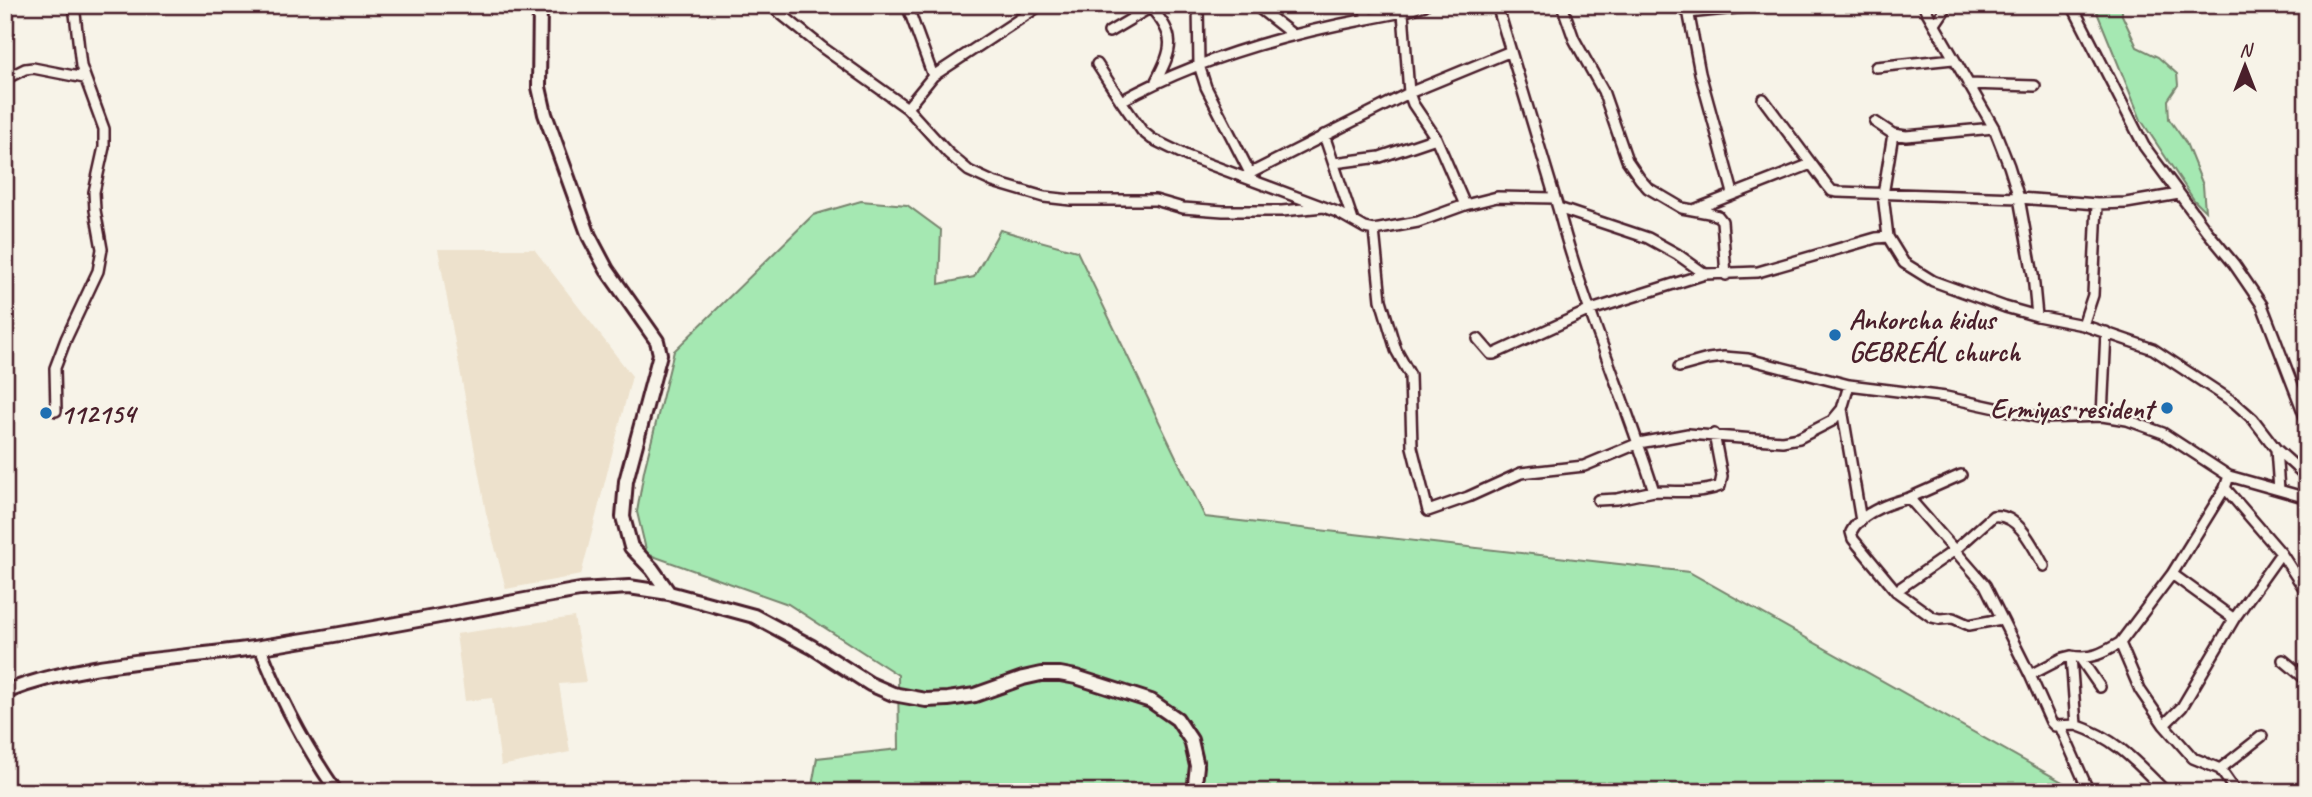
<svg xmlns="http://www.w3.org/2000/svg" width="2312" height="797" font-family="Caveat,sans-serif">
  <rect width="100%" height="100%" fill="#f7f3e8"/>
  <filter id="ink" filterUnits="userSpaceOnUse"><feTurbulence type="fractalNoise" baseFrequency=".0143" numOctaves="2"/><feDisplacementMap in="SourceGraphic" scale="14" xChannelSelector="R" yChannelSelector="G"/><feConvolveMatrix kernelMatrix="1 2 1 2 8 2 1 2 1" color-interpolation-filters="sRGB"/></filter>
  <g filter="url(#ink)">
    <path fill="#ede1cc" d="M 438,249 L 534,249 L 632,376 L 581,575 L 506,589 L 486,513 Z
      M 574,617 L 586,682 L 559,684 L 570,752 L 501,766 L 492,698 L 465,701 L 456,634 Z"/>
    <path fill="#a5e8b2" stroke="#78846e" stroke-width="2" d="M 2094,5 L 2122,5 L 2122,15 L 2137,47 L 2158,57 L 2177,74 L 2178,85 L 2168,100 L 2169,119 L 2186,143 L 2203,185 L 2205,211 L 2194,200 L 2141,120 Z
      M 861,201 L 907,205 L 941,230 L 939,284 L 974,277 L 1000,230 L 1077,251 L 1205,517 L 1689,572 L 2080,792 L 811,792 L 817,758 L 899,749 L 898,675 L 788,604 L 647,554 L 637,512 L 644,471 L 674,351 L 813,215 Z"/>
    <g fill="none" stroke-linecap="round" stroke-linejoin="round">
      <g stroke="#4a1f2b" stroke-width="14">
        <path id="minor" d="M 770,5 L 823,48 L 907,108 L 948,153 L 969,171 L 993,182 L 1044,197 L 1071,200 L 1155,200 L 1183,208 L 1223,211 L 1282,211 L 1324,207
          M 907,5 L 933,76 L 907,108
          M 1198,5 L 1199,65 L 1206,87 L 1250,173
          M 1255,5 L 1292,34
          M 1497,5 L 1558,208 L 1648,238 L 1677,254 L 1705,274
          M 1562,5 L 1574,39 L 1603,91 L 1627,160 L 1640,179 L 1648,188 L 1682,208 L 1709,213 L 1718,216 L 1722,221 L 1726,275
          M 1678,5 L 1688,13 L 1765,5
          M 1687,5 L 1700,73 L 1733,193
          M 1923,5 L 1994,128 L 2009,166 L 2019,198 L 2033,275 L 2037,316
          M 2072,5 L 2144,146 L 2206,230 L 2234,264 L 2262,305 L 2307,422
          M 1150,7 C 1177,36 1173,48 1156,81
          M 1403,12 L 1425,5
          M 1935,24 L 1948,5
          M 1109,32 L 1153,6
          M 1097,64 L 1121,101 C 1197,59 1282,35 1367,19
          M 1876,67 L 1953,59
          M 933,76 L 1041,5
          M 5,79 L 25,69 L 33,68 L 84,78
          M 1968,84 L 2035,86
          M 1763,99 L 1827,185 L 1832,191 L 1838,192 L 2019,198 L 2097,204 L 2126,203 L 2179,194
          M 1121,101 L 1142,131 L 1152,139 L 1187,156 L 1337,212 L 1365,228 L 1374,230 L 1418,222 L 1465,205 L 1436,138 L 1413,104 L 1409,93 L 1511,51
          M 1875,122 L 1893,134 L 1906,136 L 1994,128
          M 1324,135 L 1353,221
          M 1334,163 L 1380,157 L 1436,138
          M 1243,177 L 1409,93 L 1403,12 L 1367,19 L 1364,5
          M 1465,205 L 1497,197 L 1555,198
          M 1558,208 C 1583,305 1624,396 1654,491 C 1675,491 1700,494 1720,486 L 1722,476 L 1714,434
          M 1696,209 L 1811,164
          M 1374,230 L 1381,300 L 1396,350 L 1410,375 L 1412,447 L 1428,511 L 1468,497 L 1521,473 L 1584,466 L 1639,443 L 1688,434 L 1782,441 L 1799,438 L 1832,421 L 1842,409 L 1849,385
          M 1888,237 L 1883,195 L 1893,134
          M 2083,325 L 2093,295 L 2097,204
          M 1478,339 L 1491,354 L 1494,354 L 1588,311 L 1705,274 L 1758,272 L 1876,238 L 1888,237 L 1904,263 L 1933,281 L 2005,307 L 2037,316 L 2083,325 L 2153,349 L 2235,403 L 2253,419 L 2276,449 L 2307,477
          M 1679,367 L 1708,359 L 1724,357 L 1748,359 L 1849,385 L 1946,397 L 2042,418 L 2102,416 L 2127,420 L 2163,433 L 2229,476 L 2307,498
          M 1842,409 L 1861,521
          M 56,411 L 55,368 L 66,339 L 98,271 L 102,249 L 95,210 L 94,192 L 104,147 L 104,129 L 81,66 L 74,5
          M 2102,416 L 2106,332
          M 2276,449 L 2279,490
          M 1961,475 L 1909,498 L 1985,585 L 2030,675
          M 2229,476 L 2225,488 L 2172,574 L 2120,643 L 2140,690 L 2164,725 L 2193,758 L 2220,769 L 2236,792
          M 2225,488 L 2281,553 L 2307,593
          M 1909,498 C 1889,503 1861,512 1851,532 L 1853,539 L 1896,591 L 1955,550 L 1993,516 C 2018,512 2034,548 2044,566
          M 1598,500 L 1617,499 L 1654,491
          M 2172,574 L 2234,619 L 2281,553
          M 1896,591 L 1932,617 L 1940,619 L 1953,618 L 1969,625 L 2001,619
          M 2120,643 C 2103,653 2091,660 2071,656 L 2076,725 C 2117,739 2136,762 2166,792
          M 2071,656 L 2063,658 L 2030,675 L 2051,722 L 2055,726 L 2076,725
          M 2080,658 L 2100,687
          M 2283,660 L 2307,680
          M 2164,725 L 2182,707 L 2234,619
          M 2060,726 L 2089,792
          M 2220,769 L 2262,736"/>
      </g>
      <g stroke="#4a1f2b" stroke-width="16">
        <path id="tertiary" d="M 260,647 C 280,698 306,748 337,792"/>
      </g>
      <g stroke="#4a1f2b" stroke-width="18">
        <path id="secondary" d="M 540,5 L 539,87 L 545,114 L 589,236 L 607,270 L 657,341 L 660,354 L 626,481 L 623,517 L 631,547 L 652,569 L 669,593
          M 5,692 C 87,660 175,660 261,647 C 367,631 473,609 580,590 L 629,587 L 669,593 L 754,616 L 812,647 L 870,684 L 893,694 L 926,700 L 948,699 L 975,695 L 1023,678 L 1041,674 L 1060,674 L 1076,677 L 1151,701 L 1177,719 L 1191,740 L 1197,766 L 1194,792"/>
      </g>
      <use href="#minor" stroke="#f7f3e8" stroke-width="9"/>
      <use href="#tertiary" stroke="#f7f3e8" stroke-width="10"/>
      <use href="#secondary" stroke="#f7f3e8" stroke-width="12"/>
    </g>
  </g>
  <g fill="#1f6fb2" stroke="#f7f3e8" stroke-width="2.5">
    <circle cx="1835" cy="335" r="7"/>
    <circle cx="2167" cy="408" r="7"/>
    <circle cx="46" cy="413" r="7"/>
  </g>
  <g text-anchor="middle" dominant-baseline="central" stroke-width="5" stroke-linejoin="round" paint-order="stroke">
    <g font-size="28" font-weight="bold" fill="#4a1f2b" stroke="#f7f3e8" text-anchor="start">
      <text x="1849" y="319">Ankorcha kidus<tspan x="1849" dy="32">GEBREÁL church</tspan></text>
      <text x="2153" y="408" text-anchor="end">Ermiyas resident</text>
      <text x="60" y="413">112154</text>
    </g>
  </g>
  <rect width="2312" height="797" fill="none" stroke="#f7f3e8" stroke-width="28"/>
  <rect x="14" y="14" width="2284" height="769" fill="none" stroke="#4a1f2b" stroke-width="2.5" filter="url(#ink)"/>
  <g transform="translate(2245 66)" stroke="#f7f3e8" stroke-width="5" paint-order="stroke">
  <path d="M0-5L12 26L0 18L-12 26Z" fill="#4a1f2b"/>
  <text y="-10" font-size="19" font-weight="bold" text-anchor="middle" fill="#4a1f2b">N</text>
  </g>
</svg>
